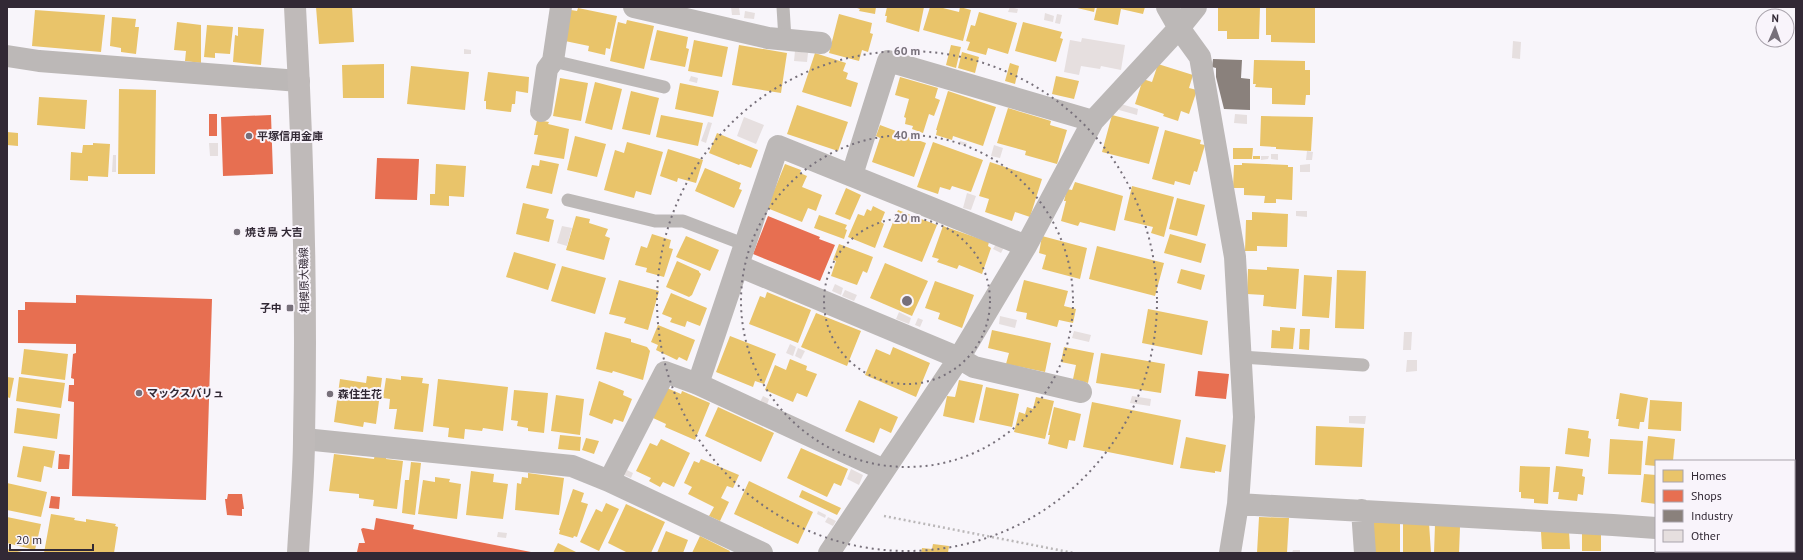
<svg xmlns="http://www.w3.org/2000/svg" width="1803" height="560" font-family="'PT Sans','Noto Sans JP',sans-serif">
  <rect width="100%" height="100%" fill="#f8f5fa"/>
  <path fill="#e9c46a" d="M 316,7 L 352,7 L 354,42 L 319,44 Z
    M 854,7 L 876,7 L 875,14 L 859,11 L 860,9 Z
    M 887,7 L 924,7 L 919,32 L 886,22 L 887,16 L 885,16 Z
    M 930,7 L 939,7 L 959,12 L 960,7 L 971,10 L 963,41 L 923,30 Z
    M 1073,7 L 1095,7 L 1094,12 Z
    M 1097,7 L 1145,7 L 1143,14 L 1121,9 L 1118,25 L 1094,20 Z
    M 1218,7 L 1260,7 L 1259,39 L 1227,39 L 1227,31 L 1218,31 Z
    M 1266,7 L 1315,7 L 1315,43 L 1271,42 L 1271,35 L 1266,35 Z
    M 578,8 L 617,16 L 610,49 L 606,48 L 605,55 L 588,51 L 589,46 L 565,41 L 571,10 L 577,11 Z
    M 35,10 L 105,15 L 101,52 L 32,46 Z
    M 979,12 L 1017,23 L 1008,54 L 988,48 L 986,55 L 967,50 L 970,42 L 966,41 L 971,25 L 975,26 Z
    M 839,14 L 872,23 L 870,33 L 873,34 L 868,52 L 862,50 L 859,61 L 829,53 Z
    M 112,17 L 136,19 L 135,27 L 139,27 L 136,54 L 121,52 L 121,48 L 110,46 Z
    M 627,20 L 654,26 L 644,69 L 610,61 L 618,22 L 626,24 Z
    M 177,22 L 201,25 L 201,63 L 185,61 L 186,51 L 174,50 Z
    M 1023,22 L 1062,32 L 1060,38 L 1063,39 L 1056,62 L 1015,51 Z
    M 207,25 L 233,27 L 230,54 L 215,53 L 215,58 L 204,57 Z
    M 238,27 L 264,29 L 261,65 L 233,62 L 235,35 L 238,36 Z
    M 657,30 L 688,37 L 686,48 L 689,49 L 685,67 L 650,60 Z
    M 694,40 L 728,47 L 722,77 L 688,71 Z
    M 739,45 L 787,53 L 781,93 L 732,85 Z
    M 951,45 L 961,47 L 956,68 L 946,65 Z
    M 962,52 L 979,57 L 975,73 L 958,68 Z
    M 815,53 L 846,63 L 843,71 L 848,73 L 846,79 L 858,83 L 851,107 L 802,92 Z
    M 1254,60 L 1305,61 L 1305,70 L 1310,70 L 1310,95 L 1306,95 L 1305,105 L 1272,104 L 1272,88 L 1255,87 L 1256,84 L 1253,84 Z
    M 1010,63 L 1019,66 L 1015,84 L 1005,81 Z
    M 384,64 L 384,98 L 343,98 L 342,65 Z
    M 1158,64 L 1193,75 L 1189,88 L 1197,90 L 1189,114 L 1181,111 L 1178,121 L 1163,116 L 1164,114 L 1135,104 L 1143,79 L 1152,82 Z
    M 411,66 L 469,72 L 465,110 L 407,104 Z
    M 488,72 L 529,77 L 528,93 L 516,91 L 515,104 L 512,104 L 511,112 L 486,109 L 486,101 L 484,101 Z
    M 1056,76 L 1079,81 L 1074,99 L 1052,94 Z
    M 900,77 L 938,88 L 935,98 L 940,100 L 934,116 L 929,114 L 923,133 L 912,129 L 913,126 L 905,124 L 906,118 L 904,117 L 909,99 L 895,95 Z
    M 560,78 L 588,83 L 581,121 L 553,116 Z
    M 595,82 L 622,89 L 612,130 L 585,123 Z
    M 680,83 L 719,91 L 713,117 L 675,109 Z
    M 119,89 L 156,90 L 155,174 L 118,174 Z
    M 631,91 L 659,98 L 650,135 L 622,129 Z
    M 948,91 L 996,107 L 983,146 L 953,136 L 952,140 L 936,135 L 937,130 L 936,130 Z
    M 39,97 L 87,100 L 85,129 L 37,125 Z
    M 797,105 L 848,122 L 838,151 L 787,134 Z
    M 1008,108 L 1051,121 L 1050,125 L 1067,130 L 1057,164 L 1025,155 L 1026,151 L 997,143 Z
    M 661,115 L 703,123 L 698,146 L 656,137 Z
    M 1112,115 L 1159,127 L 1149,164 L 1102,152 Z
    M 1261,116 L 1313,117 L 1311,151 L 1276,149 L 1276,147 L 1260,146 Z
    M 537,120 L 549,122 L 548,124 L 569,129 L 564,159 L 534,154 L 538,135 L 534,135 Z
    M 880,125 L 896,131 L 895,132 L 926,143 L 914,177 L 872,162 L 880,138 L 876,136 Z
    M 1165,130 L 1201,140 L 1200,144 L 1205,145 L 1197,172 L 1194,171 L 1190,185 L 1175,181 L 1174,185 L 1152,179 Z
    M 7,132 L 18,133 L 18,146 L 7,145 Z
    M 717,133 L 758,150 L 751,168 L 740,164 L 739,165 L 709,153 Z
    M 575,136 L 606,144 L 597,177 L 567,170 Z
    M 627,142 L 663,152 L 651,195 L 636,191 L 634,198 L 604,190 L 615,150 L 624,153 Z
    M 933,142 L 983,160 L 971,192 L 952,186 L 950,190 L 940,187 L 938,194 L 917,187 Z
    M 93,143 L 110,144 L 108,177 L 88,176 L 88,181 L 70,180 L 71,152 L 82,153 L 83,145 L 93,145 Z
    M 1233,148 L 1253,148 L 1252,159 L 1233,159 Z
    M 668,149 L 703,160 L 696,183 L 678,178 L 677,182 L 660,176 Z
    M 1253,156 L 1260,156 L 1260,159 L 1253,159 Z
    M 540,160 L 559,164 L 552,194 L 526,188 L 532,165 L 539,166 Z
    M 990,162 L 1042,179 L 1030,217 L 1015,212 L 1012,221 L 985,212 L 989,199 L 979,196 Z
    M 1242,163 L 1288,165 L 1288,167 L 1293,167 L 1292,200 L 1276,199 L 1276,203 L 1264,203 L 1265,196 L 1244,195 L 1244,188 L 1233,188 L 1234,165 L 1242,165 Z
    M 436,164 L 466,166 L 464,197 L 449,196 L 449,206 L 430,205 L 430,194 L 435,194 Z
    M 785,164 L 801,170 L 800,173 L 807,176 L 802,187 L 822,195 L 816,211 L 808,208 L 802,222 L 767,208 Z
    M 705,168 L 741,183 L 739,189 L 742,190 L 734,208 L 695,191 Z
    M 1075,182 L 1123,196 L 1115,231 L 1080,222 L 1078,226 L 1061,221 L 1066,201 L 1064,201 L 1067,189 L 1072,190 Z
    M 1132,186 L 1174,197 L 1164,237 L 1151,233 L 1153,227 L 1124,220 Z
    M 846,188 L 861,195 L 850,220 L 835,214 Z
    M 1177,198 L 1205,205 L 1197,236 L 1169,229 Z
    M 523,203 L 549,209 L 546,218 L 554,220 L 549,242 L 516,234 Z
    M 873,206 L 885,212 L 881,222 L 884,224 L 875,248 L 848,237 L 858,214 L 864,216 L 867,209 L 871,211 Z
    M 898,210 L 937,225 L 922,262 L 883,247 Z
    M 1252,212 L 1288,214 L 1287,247 L 1257,246 L 1257,251 L 1245,251 L 1246,220 L 1252,220 Z
    M 819,215 L 847,225 L 845,229 L 847,230 L 844,239 L 814,228 Z
    M 576,216 L 590,219 L 589,223 L 608,229 L 605,236 L 610,238 L 604,260 L 566,250 Z
    M 943,226 L 989,242 L 988,246 L 991,248 L 982,274 L 959,265 L 957,269 L 937,262 L 939,259 L 932,257 Z
    M 652,234 L 671,240 L 669,248 L 673,249 L 664,277 L 646,272 L 647,268 L 635,265 L 641,246 L 647,248 Z
    M 1170,234 L 1206,244 L 1201,263 L 1164,253 Z
    M 686,236 L 719,250 L 710,271 L 676,257 Z
    M 1042,236 L 1087,248 L 1080,279 L 1042,269 L 1046,255 L 1039,253 Z
    M 839,244 L 873,257 L 867,273 L 863,271 L 857,285 L 831,276 L 836,261 L 833,260 Z
    M 1097,246 L 1164,263 L 1155,296 L 1089,279 Z
    M 514,252 L 556,264 L 548,290 L 506,277 Z
    M 677,261 L 699,271 L 699,272 L 701,274 L 692,295 L 689,297 L 666,287 Z
    M 885,263 L 928,281 L 912,316 L 870,298 Z
    M 562,266 L 606,278 L 595,314 L 551,301 Z
    M 1267,267 L 1299,269 L 1296,309 L 1263,306 L 1264,295 L 1247,294 L 1248,269 L 1267,270 Z
    M 1181,269 L 1205,275 L 1201,290 L 1177,283 Z
    M 1337,270 L 1366,271 L 1364,329 L 1335,328 Z
    M 1304,275 L 1332,277 L 1329,318 L 1302,316 Z
    M 619,280 L 659,291 L 648,330 L 624,323 L 626,318 L 609,314 Z
    M 1024,280 L 1068,291 L 1064,306 L 1076,309 L 1073,323 L 1059,320 L 1057,327 L 1026,319 L 1027,313 L 1016,311 Z
    M 935,281 L 974,295 L 962,328 L 938,319 L 940,313 L 925,308 Z
    M 767,292 L 811,310 L 798,343 L 749,324 L 760,296 L 765,298 Z
    M 671,293 L 707,308 L 700,326 L 687,321 L 685,327 L 670,322 L 672,318 L 662,314 Z
    M 1148,309 L 1208,321 L 1202,355 L 1142,343 Z
    M 816,313 L 861,331 L 847,366 L 801,347 Z
    M 658,325 L 695,340 L 687,361 L 679,357 L 677,360 L 656,350 L 658,345 L 651,342 Z
    M 1280,327 L 1295,328 L 1293,349 L 1271,348 L 1272,330 L 1280,331 Z
    M 1300,329 L 1310,329 L 1309,350 L 1299,349 Z
    M 992,330 L 1051,343 L 1045,372 L 1006,364 L 1009,353 L 988,348 Z
    M 605,332 L 631,339 L 631,342 L 647,347 L 650,351 L 643,380 L 613,371 L 612,373 L 596,369 Z
    M 730,336 L 776,354 L 764,384 L 755,381 L 753,387 L 716,372 Z
    M 893,347 L 930,363 L 916,397 L 865,375 L 876,349 L 890,355 Z
    M 1064,347 L 1094,353 L 1088,383 L 1073,379 L 1076,365 L 1061,362 Z
    M 24,349 L 68,354 L 65,380 L 21,374 Z
    M 1101,353 L 1165,364 L 1161,393 L 1096,383 Z
    M 790,359 L 807,366 L 806,370 L 817,374 L 807,397 L 797,393 L 793,402 L 765,390 L 775,365 L 786,370 Z
    M 367,376 L 382,378 L 376,424 L 364,422 L 363,427 L 334,422 L 340,379 L 366,383 Z
    M 401,376 L 423,378 L 422,383 L 429,384 L 423,432 L 394,429 L 397,409 L 389,409 L 390,399 L 383,398 L 386,378 L 401,380 Z
    M 7,377 L 14,378 L 10,398 L 7,397 Z
    M 19,377 L 65,383 L 61,408 L 16,401 Z
    M 438,379 L 508,387 L 503,431 L 483,428 L 482,431 L 465,429 L 464,439 L 448,437 L 449,428 L 433,426 Z
    M 959,380 L 983,385 L 974,423 L 943,416 L 947,396 L 955,397 Z
    M 599,381 L 624,391 L 623,395 L 632,399 L 623,422 L 614,419 L 612,424 L 589,415 Z
    M 986,387 L 1019,394 L 1012,427 L 979,420 Z
    M 667,388 L 681,394 L 682,391 L 710,403 L 695,440 L 665,427 L 666,424 L 653,418 Z
    M 514,390 L 548,393 L 544,433 L 528,431 L 528,428 L 517,426 L 518,421 L 511,420 Z
    M 1620,393 L 1648,398 L 1644,422 L 1640,422 L 1639,429 L 1618,426 L 1619,419 L 1616,419 Z
    M 556,395 L 584,399 L 580,435 L 551,431 Z
    M 1036,397 L 1054,401 L 1045,439 L 1014,432 L 1019,412 L 1025,414 L 1027,407 L 1033,409 Z
    M 859,400 L 898,417 L 891,433 L 880,428 L 874,443 L 845,431 Z
    M 1650,400 L 1682,402 L 1681,431 L 1648,429 Z
    M 1092,402 L 1181,420 L 1173,465 L 1083,447 Z
    M 718,407 L 774,433 L 761,462 L 705,436 Z
    M 1054,407 L 1081,414 L 1075,441 L 1069,440 L 1067,449 L 1048,444 L 1050,435 L 1048,435 Z
    M 17,408 L 60,414 L 57,439 L 14,433 Z
    M 1316,426 L 1364,428 L 1362,467 L 1315,465 Z
    M 1568,428 L 1589,431 L 1588,438 L 1591,439 L 1589,457 L 1565,454 Z
    M 560,435 L 581,437 L 580,451 L 558,449 Z
    M 1648,436 L 1675,439 L 1673,461 L 1656,461 L 1656,466 L 1645,465 Z
    M 1186,437 L 1226,445 L 1221,472 L 1215,471 L 1215,473 L 1180,468 Z
    M 586,438 L 599,441 L 594,454 L 582,450 Z
    M 661,439 L 690,453 L 674,487 L 663,482 L 660,487 L 649,481 L 651,478 L 636,471 L 650,443 L 657,446 Z
    M 1610,439 L 1643,441 L 1641,475 L 1608,474 Z
    M 23,446 L 55,451 L 52,468 L 44,466 L 41,482 L 17,477 Z
    M 801,448 L 848,469 L 841,486 L 834,483 L 827,497 L 787,478 Z
    M 375,453 L 386,454 L 386,459 L 403,461 L 397,509 L 373,506 L 374,500 L 359,498 L 359,494 L 329,491 L 334,454 L 374,459 Z
    M 701,459 L 739,475 L 733,488 L 727,486 L 721,498 L 729,502 L 720,521 L 709,516 L 714,507 L 688,494 L 692,487 L 684,483 L 694,461 L 699,463 Z
    M 411,462 L 421,463 L 415,515 L 402,513 L 405,480 L 409,480 Z
    M 1520,466 L 1550,467 L 1548,504 L 1534,503 L 1534,499 L 1521,498 L 1521,492 L 1519,492 Z
    M 1556,466 L 1583,469 L 1582,476 L 1585,477 L 1583,495 L 1578,494 L 1577,501 L 1558,499 L 1559,492 L 1553,492 Z
    M 471,471 L 494,474 L 493,482 L 508,484 L 503,519 L 466,515 Z
    M 528,473 L 564,478 L 559,515 L 515,510 L 517,483 L 521,484 L 522,477 L 528,478 Z
    M 1644,474 L 1656,475 L 1656,504 L 1641,502 Z
    M 435,477 L 450,479 L 449,482 L 461,484 L 457,519 L 418,514 L 423,480 L 435,482 Z
    M 749,481 L 813,512 L 798,544 L 734,514 Z
    M 7,483 L 47,492 L 41,517 L 7,510 Z
    M 573,489 L 584,493 L 581,502 L 588,504 L 577,537 L 574,536 L 573,538 L 559,534 L 560,530 L 559,530 Z
    M 802,490 L 841,508 L 837,515 L 799,497 Z
    M 606,503 L 619,509 L 599,551 L 580,542 L 596,509 L 602,512 Z
    M 626,504 L 665,522 L 651,553 L 628,553 L 608,543 Z
    M 51,514 L 75,518 L 74,520 L 86,522 L 86,519 L 116,524 L 115,526 L 118,527 L 114,553 L 44,553 Z
    M 7,517 L 41,524 L 35,550 L 7,543 Z
    M 1259,517 L 1289,518 L 1287,553 L 1257,553 Z
    M 1371,523 L 1400,523 L 1400,553 L 1371,553 Z
    M 1403,523 L 1429,523 L 1431,553 L 1403,553 Z
    M 1435,525 L 1460,527 L 1459,553 L 1434,553 Z
    M 666,531 L 688,540 L 683,553 L 657,553 Z
    M 1569,531 L 1570,549 L 1542,549 L 1541,532 Z
    M 1582,533 L 1601,533 L 1601,551 L 1582,551 Z
    M 700,536 L 730,551 L 729,553 L 692,553 Z
    M 558,543 L 578,553 L 553,553 Z
    M 933,544 L 949,546 L 948,553 L 921,553 L 922,548 L 932,549 Z
    M 7,549 L 22,552 L 22,553 L 7,553 Z
    M 1725,551 L 1748,551 L 1755,552 L 1725,553 Z"/>
  <path fill="#e76f51" d="M 209,114 L 217,114 L 217,136 L 209,136 Z
    M 271,115 L 273,174 L 223,176 L 221,117 Z
    M 377,158 L 419,159 L 417,200 L 375,199 Z
    M 768,216 L 820,237 L 819,239 L 835,245 L 820,281 L 753,254 Z
    M 76,295 L 212,299 L 206,500 L 72,496 L 74,402 L 68,401 L 69,385 L 74,385 L 74,379 L 71,378 L 73,354 L 76,353 L 76,344 L 18,343 L 18,310 L 25,310 L 25,302 L 76,303 Z
    M 1198,371 L 1229,374 L 1226,399 L 1195,396 Z
    M 59,454 L 70,455 L 69,469 L 58,469 Z
    M 228,494 L 242,494 L 244,509 L 242,509 L 242,516 L 227,515 L 225,499 L 227,499 Z
    M 51,496 L 60,497 L 59,509 L 49,508 Z
    M 376,518 L 414,525 L 413,529 L 531,552 L 531,553 L 357,552 L 359,543 L 365,543 L 361,529 L 363,528 L 374,530 Z"/>
  <path fill="#8a817c" d="M 1213,59 L 1242,60 L 1241,78 L 1250,79 L 1250,110 L 1224,109 L 1216,77 L 1216,68 L 1212,67 Z"/>
  <path fill="#e6dfdf" d="M 731,7 L 739,7 L 740,15 L 732,15 Z
    M 1010,7 L 1018,9 L 1017,13 L 1008,12 Z
    M 745,11 L 755,13 L 754,19 L 744,18 Z
    M 1045,13 L 1054,16 L 1053,22 L 1044,20 Z
    M 1057,14 L 1062,15 L 1060,24 L 1055,23 Z
    M 1082,38 L 1125,45 L 1121,70 L 1101,66 L 1100,69 L 1081,66 L 1079,75 L 1064,72 L 1070,40 L 1081,42 Z
    M 1513,41 L 1521,42 L 1520,59 L 1512,58 Z
    M 464,49 L 471,50 L 471,54 L 464,54 Z
    M 795,51 L 808,53 L 807,62 L 794,61 Z
    M 691,76 L 698,78 L 697,83 L 689,81 Z
    M 1121,104 L 1138,109 L 1137,115 L 1119,110 Z
    M 1235,114 L 1247,115 L 1247,124 L 1234,123 Z
    M 744,117 L 764,125 L 756,144 L 737,136 Z
    M 708,122 L 712,123 L 706,143 L 701,141 Z
    M 960,141 L 967,143 L 966,146 L 959,144 Z
    M 209,143 L 218,143 L 218,156 L 210,156 Z
    M 994,145 L 1003,148 L 1000,158 L 991,156 Z
    M 1307,151 L 1313,152 L 1312,160 L 1306,160 Z
    M 1271,154 L 1278,154 L 1278,160 L 1271,159 Z
    M 113,155 L 116,155 L 116,172 L 112,172 Z
    M 1261,156 L 1269,156 L 1268,159 L 1261,160 Z
    M 1310,164 L 1310,172 L 1300,172 L 1300,165 Z
    M 967,193 L 976,196 L 971,210 L 963,208 Z
    M 1296,211 L 1307,211 L 1307,217 L 1296,216 Z
    M 562,226 L 572,228 L 567,246 L 557,243 Z
    M 996,244 L 1004,247 L 1001,253 L 993,249 Z
    M 835,284 L 843,288 L 841,295 L 832,291 Z
    M 845,290 L 857,295 L 854,301 L 842,296 Z
    M 899,312 L 911,318 L 909,324 L 896,319 Z
    M 1000,316 L 1017,320 L 1015,328 L 999,324 Z
    M 918,318 L 923,320 L 920,327 L 915,325 Z
    M 1074,331 L 1091,335 L 1089,342 L 1072,338 Z
    M 1404,332 L 1412,332 L 1411,350 L 1403,350 Z
    M 790,344 L 796,347 L 793,356 L 786,353 Z
    M 798,348 L 805,351 L 801,359 L 795,356 Z
    M 1407,360 L 1417,360 L 1417,371 L 1406,372 Z
    M 763,396 L 769,399 L 767,405 L 760,402 Z
    M 1132,396 L 1151,399 L 1150,406 L 1130,403 Z
    M 1349,416 L 1366,416 L 1365,424 L 1349,423 Z
    M 851,469 L 863,475 L 859,485 L 847,479 Z
    M 627,470 L 633,473 L 631,478 L 624,475 Z
    M 818,511 L 826,515 L 825,518 L 817,514 Z
    M 828,517 L 836,521 L 833,526 L 825,522 Z
    M 498,532 L 507,533 L 506,538 L 497,537 Z
    M 1293,550 L 1300,550 L 1300,553 L 1292,553 Z"/>
  <g fill="none" stroke-linecap="round" stroke-linejoin="round">
    <path stroke="#bab7b8" stroke-width="2.5" stroke-dasharray="2 3" stroke-linecap="butt" d="M 884,516 L 1074,553"/>
    <path stroke="#bcb8b7" stroke-width="13" d="M 783,7 L 785,39
      M 553,61 L 664,87
      M 568,200 L 655,221 L 683,221 L 746,245
      M 1241,357 L 1363,365"/>
    <path stroke="#bcb8b7" stroke-width="22" d="M 634,7 L 768,38 L 821,43
      M 1167,7 L 1179,28 L 1200,57 L 1235,257 L 1244,417 L 1238,504 L 1230,553
      M 7,56 L 39,61 L 299,81
      M 541,111 L 547,69 L 553,61 L 561,7
      M 852,175 L 888,61 L 1093,121
      M 739,266 L 959,358 L 974,367 L 1081,392
      M 698,384 L 778,146 L 1026,246
      M 304,439 L 572,466 L 609,481 L 762,553
      M 609,481 L 665,372 L 698,384 L 884,470
      M 1238,504 L 1613,525 L 1656,528
      M 1362,510 L 1365,553
      M 1794,546 L 1796,547
      M 829,553 L 959,358 L 1026,246 L 1093,121 L 1179,28 L 1196,7"/>
    <path stroke="#bfbab9" stroke-width="22" d="M 295,7 C 303,150 307,295 304,438 C 304,477 300,515 298,553"/>
  </g>
  <g fill="none" stroke="#77707a" stroke-width="2" stroke-dasharray="2 4">
    <circle cx="907" cy="301" r="83"/>
    <circle cx="907" cy="301" r="166"/>
    <circle cx="907" cy="301" r="250"/>
  </g>
  <g fill="#77707a" stroke="#f9f4fb" stroke-width="1.5">
    <circle cx="249" cy="136" r="4"/>
    <circle cx="237" cy="232" r="4"/>
    <rect x="286" y="304" width="8" height="8" rx="2"/>
    <circle cx="139" cy="393" r="4"/>
    <circle cx="330" cy="394" r="4"/>
  </g>
  <g text-anchor="middle" dominant-baseline="central" stroke-width="4" stroke-linejoin="round" paint-order="stroke">
    <g font-size="11" font-weight="bold" fill="#322935" stroke="#f9f4fb" text-anchor="start">
      <text x="257" y="136">平塚信用金庫</text>
      <text x="245" y="232">焼き鳥 大吉</text>
      <text x="282" y="308" text-anchor="end">子中</text>
      <text x="147" y="393">マックスバリュ</text>
      <text x="338" y="394">森住生花</text>
    </g>
    <g font-size="11" fill="#322935" stroke="#f9f4fb">
      <text transform="translate(304 280) rotate(-91)">相模原大磯線</text>
    </g>
  </g>
  <circle cx="907" cy="301" r="6" fill="#77707a" stroke="#f9f4fb" stroke-width="2"/>
  <g font-size="12" text-anchor="middle" font-weight="bold" fill="#77707a" stroke="#f9f4fb" stroke-width="4" stroke-linejoin="round" paint-order="stroke">
    <text x="907" y="55">60 m</text>
    <text x="907" y="139">40 m</text>
    <text x="907" y="222">20 m</text>
  </g>
  <rect width="1803" height="560" fill="none" stroke="#322935" stroke-width="16"/>
  <rect x="1655" y="460" width="140" height="92" fill="#f9f4fb" stroke="#a9a3ac"/>
  <rect x="1663" y="470" width="20" height="12" fill="#e9c46a" stroke="#a9a3ac"/>
  <text x="1691" y="480" font-size="12" fill="#322935">Homes</text>
  <rect x="1663" y="490" width="20" height="12" fill="#e76f51" stroke="#a9a3ac"/>
  <text x="1691" y="500" font-size="12" fill="#322935">Shops</text>
  <rect x="1663" y="510" width="20" height="12" fill="#8a817c" stroke="#a9a3ac"/>
  <text x="1691" y="520" font-size="12" fill="#322935">Industry</text>
  <rect x="1663" y="530" width="20" height="12" fill="#e6dfdf" stroke="#a9a3ac"/>
  <text x="1691" y="540" font-size="12" fill="#322935">Other</text>
  <g transform="translate(1775 28) rotate(2)"><circle r="19" fill="#f9f4fb" stroke="#a9a3ac"/>
  <path d="M0-3L7 15L0 10L-7 15Z" fill="#77707a"/>
  <text y="-6" font-size="11" font-weight="bold" text-anchor="middle" fill="#322935">N</text>
  </g>
  <path d="M10 544v6h83v-6" fill="none" stroke="#322935" stroke-width="2"/>
  <text x="16" y="544" font-size="12" fill="#322935" stroke="#f9f4fb" stroke-width="3" paint-order="stroke">20 m</text>
</svg>
